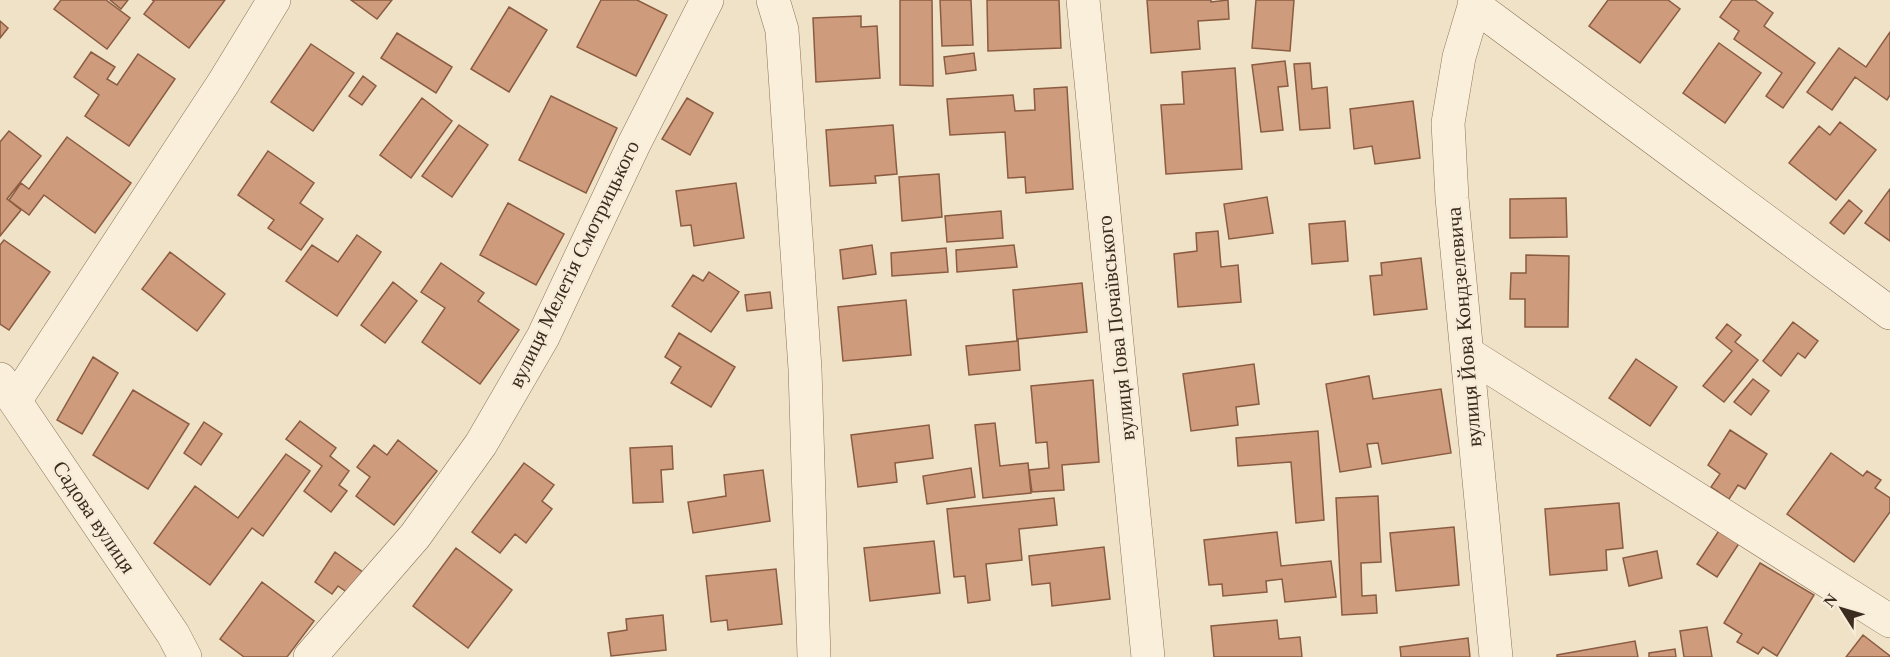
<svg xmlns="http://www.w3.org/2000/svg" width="1890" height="657" font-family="Georgia,serif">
  <rect width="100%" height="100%" fill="#efe2c7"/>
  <path fill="#ce9b7d" stroke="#8b5c41" stroke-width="1.5" d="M 61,0 L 106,0 L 130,18 L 107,49 L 54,9 Z
    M 110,0 L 128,0 L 121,9 Z
    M 152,0 L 225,0 L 189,48 L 144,14 L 154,1 Z
    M 351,0 L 392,0 L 377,19 Z
    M 601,0 L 637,0 L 667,15 L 636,76 L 577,47 Z
    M 900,0 L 932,0 L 933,86 L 900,85 Z
    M 940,0 L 971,0 L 973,45 L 942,46 Z
    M 987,0 L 1059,0 L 1061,48 L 988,51 Z
    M 1147,0 L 1211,0 L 1211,2 L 1228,0 L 1229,19 L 1198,21 L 1200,49 L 1151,53 Z
    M 1256,0 L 1294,0 L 1290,51 L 1252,48 Z
    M 1608,0 L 1668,0 L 1680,9 L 1640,63 L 1589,26 Z
    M 1732,0 L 1755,0 L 1773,13 L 1764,26 L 1815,63 L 1783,108 L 1766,96 L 1782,73 L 1734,39 L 1739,31 L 1720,17 Z
    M 509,7 L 547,30 L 509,92 L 471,69 Z
    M 861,16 L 861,27 L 877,26 L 880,78 L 816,82 L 813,18 Z
    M 0,21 L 8,28 L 0,38 Z
    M 1890,32 L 1890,95 L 1887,100 L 1855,77 L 1832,110 L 1807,92 L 1839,48 L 1866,67 Z
    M 397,33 L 452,67 L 436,93 L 381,58 Z
    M 1719,43 L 1761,73 L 1725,123 L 1683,93 Z
    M 311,44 L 354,73 L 313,131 L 271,102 Z
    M 91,52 L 115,67 L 107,79 L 117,85 L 138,54 L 175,79 L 129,146 L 85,116 L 99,95 L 74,77 Z
    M 974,53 L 976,70 L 946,74 L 944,57 Z
    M 1285,61 L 1288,86 L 1278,87 L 1283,130 L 1261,132 L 1252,65 Z
    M 1310,63 L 1312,89 L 1327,87 L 1330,128 L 1300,130 L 1294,64 Z
    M 1235,68 L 1242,169 L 1166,174 L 1161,105 L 1184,104 L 1182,72 Z
    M 363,76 L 376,86 L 362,105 L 349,96 Z
    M 1067,87 L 1073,189 L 1026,193 L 1025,177 L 1008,178 L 1005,132 L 950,135 L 947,99 L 1013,95 L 1015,111 L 1035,110 L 1034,89 Z
    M 551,96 L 617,128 L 586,193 L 519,160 Z
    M 422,98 L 452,121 L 411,178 L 380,155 Z
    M 687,98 L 713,113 L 690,155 L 662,139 Z
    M 1413,101 L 1420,158 L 1375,164 L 1372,146 L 1354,149 L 1350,109 Z
    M 1840,122 L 1876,150 L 1836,200 L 1789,163 L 1819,126 L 1830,135 Z
    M 459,125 L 488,145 L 452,197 L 422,176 Z
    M 893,125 L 897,174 L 875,176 L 876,183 L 830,186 L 826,130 Z
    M 9,131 L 41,156 L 7,199 L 21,210 L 0,236 L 0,142 Z
    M 67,137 L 131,183 L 95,233 L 44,195 L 29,215 L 9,200 L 21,183 L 29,189 Z
    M 268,151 L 314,183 L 300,203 L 323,219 L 301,250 L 268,228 L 274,220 L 238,195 Z
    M 939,174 L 942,217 L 902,221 L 899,177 Z
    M 736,183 L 744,238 L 694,246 L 691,225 L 681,226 L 676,191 Z
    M 1890,189 L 1890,241 L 1865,223 Z
    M 1267,197 L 1273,233 L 1229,239 L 1224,204 Z
    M 1566,198 L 1567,237 L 1510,238 L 1510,199 Z
    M 1849,200 L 1862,211 L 1844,234 L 1830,223 Z
    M 508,203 L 564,234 L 536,285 L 480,255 Z
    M 1001,211 L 1003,238 L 947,242 L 945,216 Z
    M 1345,221 L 1348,261 L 1312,264 L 1309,224 Z
    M 1218,231 L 1221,267 L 1238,265 L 1241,302 L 1178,307 L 1174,254 L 1197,251 L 1196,233 Z
    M 357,235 L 381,252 L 337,316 L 286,281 L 312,245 L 338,262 Z
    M 4,240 L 50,272 L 9,330 L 0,324 L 0,245 Z
    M 872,245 L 876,274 L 843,279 L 840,250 Z
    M 1014,245 L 1017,267 L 957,272 L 956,250 Z
    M 946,248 L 948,272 L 892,276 L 891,253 Z
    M 170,252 L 225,294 L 197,331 L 142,289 Z
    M 1526,255 L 1569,256 L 1568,327 L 1525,327 L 1525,299 L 1510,299 L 1511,273 L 1526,273 Z
    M 1421,258 L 1427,309 L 1374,315 L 1370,276 L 1382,275 L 1381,263 Z
    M 441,263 L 484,293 L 478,301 L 519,330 L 480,384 L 422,342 L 445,308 L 421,292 Z
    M 709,272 L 739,292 L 711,332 L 672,306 L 693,275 L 703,281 Z
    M 393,282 L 417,301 L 385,343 L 361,325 Z
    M 1082,283 L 1087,332 L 1018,339 L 1020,370 L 969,375 L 966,346 L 1017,341 L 1013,290 Z
    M 770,292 L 772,308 L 747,311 L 745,295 Z
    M 906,300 L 911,355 L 843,361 L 838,307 Z
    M 1793,322 L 1818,341 L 1805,358 L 1798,353 L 1781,376 L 1763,361 Z
    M 1727,324 L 1741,335 L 1735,342 L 1758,360 L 1724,402 L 1703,386 L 1732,351 L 1716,338 Z
    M 679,333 L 735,367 L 711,407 L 671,383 L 681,367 L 665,357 Z
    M 93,357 L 118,373 L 82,434 L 57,420 Z
    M 1636,359 L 1677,387 L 1650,426 L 1609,398 Z
    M 1254,364 L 1259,404 L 1236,407 L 1238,425 L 1191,431 L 1183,374 Z
    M 1369,376 L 1373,399 L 1441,389 L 1451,453 L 1382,464 L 1378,443 L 1367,444 L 1371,467 L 1340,472 L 1326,384 Z
    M 1753,379 L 1769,391 L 1751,415 L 1734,402 Z
    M 1093,380 L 1099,462 L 1062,465 L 1064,490 L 1032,492 L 1029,470 L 1049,468 L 1047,442 L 1036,443 L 1031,386 Z
    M 133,390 L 189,424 L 148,489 L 93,455 Z
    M 300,421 L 336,448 L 330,456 L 349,471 L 339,485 L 347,491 L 331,512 L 304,491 L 322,466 L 286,439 Z
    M 204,422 L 222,434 L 201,465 L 184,453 Z
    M 995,423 L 1000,466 L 1028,463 L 1031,493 L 983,498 L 975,425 Z
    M 929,425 L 933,458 L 895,463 L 897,482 L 858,487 L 851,435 Z
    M 1730,430 L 1767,454 L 1745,489 L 1738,485 L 1729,499 L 1711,487 L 1720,474 L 1708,465 Z
    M 1318,431 L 1324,520 L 1296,523 L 1291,462 L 1238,466 L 1236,438 Z
    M 398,440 L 437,471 L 394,525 L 356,496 L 370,477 L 357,467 L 374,445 L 387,455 Z
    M 672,446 L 673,469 L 661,470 L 663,502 L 633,503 L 630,448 Z
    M 1831,453 L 1863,476 L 1867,471 L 1881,480 L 1875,488 L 1890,498 L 1890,512 L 1854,562 L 1787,514 Z
    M 286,454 L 310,471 L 263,536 L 252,528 L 210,585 L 154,543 L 195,486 L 238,518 Z
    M 524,463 L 554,485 L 542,501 L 552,509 L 526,543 L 515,534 L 500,553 L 472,532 Z
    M 971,468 L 975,497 L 927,504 L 923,476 Z
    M 763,470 L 770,521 L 693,533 L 688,502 L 726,496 L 724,475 Z
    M 1378,496 L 1381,562 L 1361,563 L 1362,596 L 1376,595 L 1377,613 L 1342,615 L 1336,498 Z
    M 1054,498 L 1057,525 L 1019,529 L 1022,560 L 986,564 L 990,600 L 968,603 L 965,576 L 954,577 L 947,509 Z
    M 1619,503 L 1623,548 L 1606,550 L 1607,570 L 1550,575 L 1545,509 Z
    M 1454,527 L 1459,585 L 1396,591 L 1390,533 Z
    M 1720,529 L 1740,542 L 1717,577 L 1697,564 Z
    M 1277,532 L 1281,566 L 1331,561 L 1336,597 L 1285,602 L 1282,579 L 1266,581 L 1267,592 L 1223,596 L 1222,584 L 1209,585 L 1204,540 Z
    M 934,541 L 940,593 L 870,601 L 864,548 Z
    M 1104,547 L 1110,599 L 1052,606 L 1050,583 L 1032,585 L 1029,556 Z
    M 456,548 L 512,590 L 468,648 L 413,606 Z
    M 1657,551 L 1662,578 L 1629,586 L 1623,558 Z
    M 335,552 L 371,578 L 355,598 L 338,586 L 332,594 L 315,582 Z
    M 1760,563 L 1814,595 L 1777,656 L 1763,647 L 1758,654 L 1737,642 L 1742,634 L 1724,623 Z
    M 776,569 L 782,624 L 728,630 L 727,620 L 711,622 L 706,576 Z
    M 262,582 L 314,621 L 287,657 L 244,657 L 220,639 Z
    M 663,615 L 666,650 L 611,656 L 608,633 L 627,630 L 626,619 Z
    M 1277,620 L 1279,639 L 1300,637 L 1302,657 L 1214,657 L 1211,626 Z
    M 1707,627 L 1712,657 L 1684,657 L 1680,631 Z
    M 1863,635 L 1890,656 L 1890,657 L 1846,657 Z
    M 1468,638 L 1470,657 L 1401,657 L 1400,647 Z
    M 1635,641 L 1638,657 L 1557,657 L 1557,655 Z
    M 1675,649 L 1676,657 L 1649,657 L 1649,653 Z"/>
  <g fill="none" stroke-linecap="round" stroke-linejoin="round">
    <g stroke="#8c735c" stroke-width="34">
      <path id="minor" d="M 773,0 L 782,30 L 805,369 L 814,657
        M 1083,0 L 1148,657
        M 1476,0 L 1459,57 L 1448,123 L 1452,198 L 1496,657
        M 1474,5 L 1890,313
        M 1467,353 L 1890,621
        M 0,379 L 173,634 L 185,657
        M 15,401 L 224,82 L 274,0
        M 310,657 L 415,536 L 481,444 L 543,337 L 634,144 L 707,0"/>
    </g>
    <use href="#minor" stroke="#f9efdb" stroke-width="33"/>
  </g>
  <g text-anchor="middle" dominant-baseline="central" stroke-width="5" stroke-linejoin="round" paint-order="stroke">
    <g font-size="21" fill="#3c2c20" stroke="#f6ecd7">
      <text transform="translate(574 264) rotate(-64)">вулиця Мелетія Смотрицького</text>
      <text transform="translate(1464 327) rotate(-95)">вулиця Йова Кондзелевича</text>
      <text transform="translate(1116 328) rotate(-96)">вулиця Іова Почаївського</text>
      <text transform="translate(94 517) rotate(56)">Садова вулиця</text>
    </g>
  </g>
  <g transform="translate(1842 609) rotate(307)" stroke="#f6ecd7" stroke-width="4.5" paint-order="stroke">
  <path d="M0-4.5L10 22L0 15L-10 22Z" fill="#3c2c20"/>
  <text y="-9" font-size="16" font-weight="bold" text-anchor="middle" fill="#3c2c20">N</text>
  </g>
</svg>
